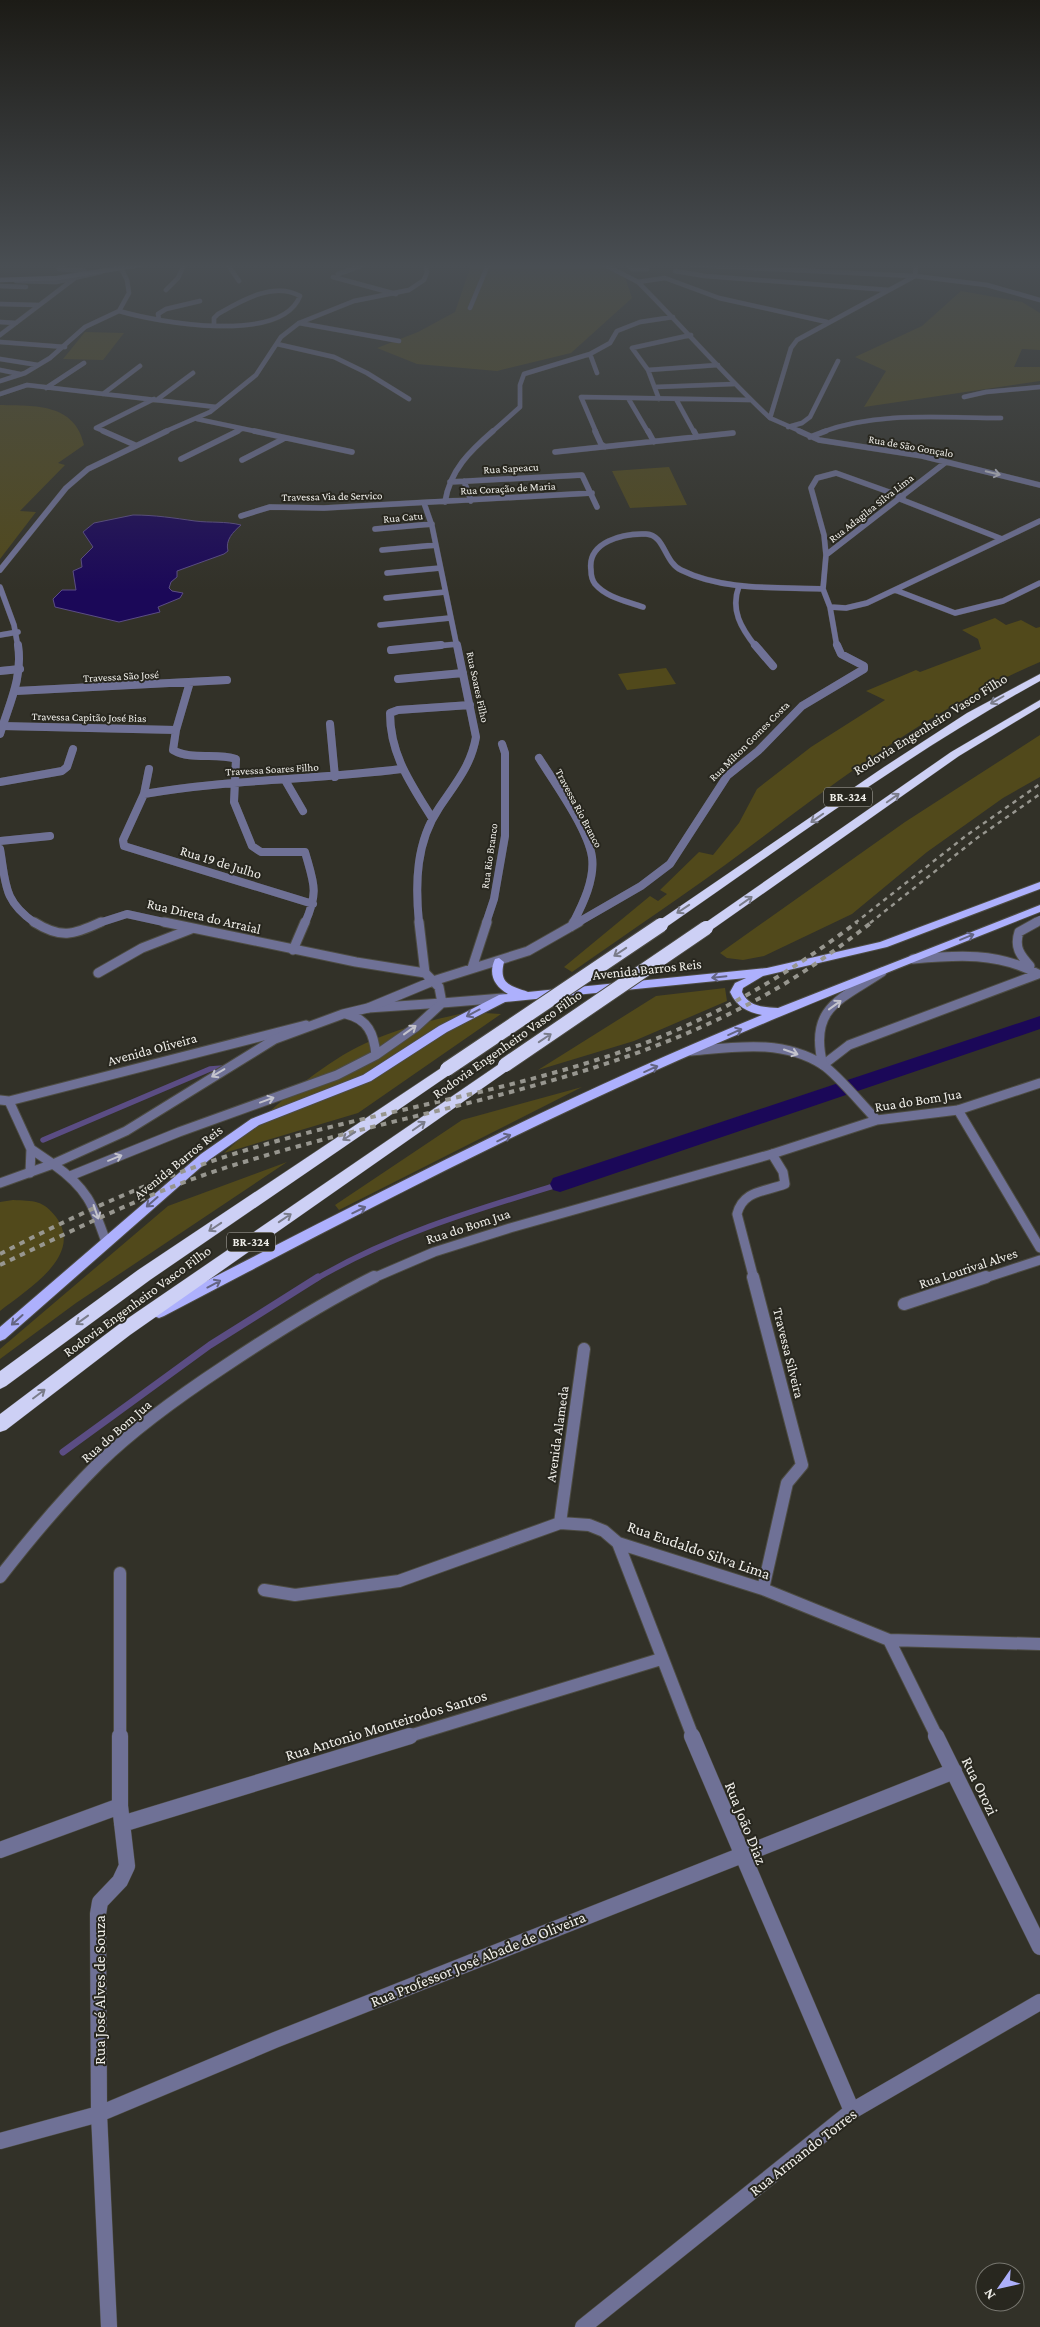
<svg xmlns="http://www.w3.org/2000/svg" width="1040" height="2327" font-family="'Crimson Pro',serif">
  <rect width="100%" height="100%" fill="#323128"/>
  <path fill="#51491b" d="M 471,265 L 599,265 L 625,277 L 632,298 L 571,353 L 497,371 L 417,364 L 377,348 L 418,332 L 455,312 Z
    M 961,291 L 1022,302 L 1040,313 L 1040,350 L 1022,349 L 1014,367 L 1040,367 L 1040,381 L 864,407 L 886,371 L 855,357 L 922,326 Z
    M 85,332 L 124,333 L 103,360 L 63,359 Z
    M 0,405 C 35,406 75,403 84,445 L 58,463 L 65,465 L 20,511 L 36,512 L 0,559 Z
    M 669,467 L 687,505 L 630,508 L 612,471 Z
    M 995,618 L 1006,625 L 1021,620 L 1036,628 L 1040,627 L 1040,662 C 934,707 839,779 748,848 C 691,891 630,931 572,972 L 564,967 L 650,896 L 658,901 L 667,894 L 660,890 L 699,852 L 713,855 L 739,823 L 757,789 L 811,747 L 885,700 L 866,691 L 916,670 L 920,672 L 981,649 L 978,639 L 962,630 Z
    M 666,668 L 676,684 L 627,690 L 618,674 Z
    M 1040,735 L 1040,777 L 1003,798 L 927,852 L 852,914 L 764,956 L 743,960 L 727,958 L 720,953 L 905,822 Z
    M 725,988 L 727,1001 L 634,1041 L 538,1070 L 656,996 Z
    M 468,1012 L 501,1014 L 358,1113 L 224,1153 C 268,1114 312,1068 366,1043 C 399,1028 433,1020 468,1012 Z
    M 582,1087 L 339,1210 L 335,1205 L 462,1120 Z
    M 287,1162 L 76,1303 L 0,1359 L 0,1349 L 168,1206 Z
    M 13,1200 C 34,1201 43,1200 56,1217 C 85,1256 26,1290 0,1311 L 0,1202 Z"/>
  <path fill="#1b0858" stroke="#5b4d84" d="M 133,515 C 155,515 174,518 195,521 C 211,523 225,521 241,525 C 233,532 225,540 228,551 L 224,554 L 177,571 L 177,577 L 171,582 L 169,588 L 172,591 L 183,593 L 180,598 L 158,607 L 160,612 L 119,622 L 55,607 L 53,599 L 62,590 L 76,590 L 73,571 L 82,567 L 81,559 L 93,547 L 83,532 L 94,523 Z"/>
  <g fill="none" stroke-linecap="round" stroke-linejoin="round">
    <path stroke="#5b4d84" stroke-width="5.5" d="M 43,1140 L 210,1069 L 223,1068
      M 316,1279 C 393,1234 475,1210 560,1184"/>
    <path stroke="#5b4d84" stroke-width="7" d="M 63,1452 L 210,1345 L 318,1277"/>
    <path fill="#1b0858" fill-rule="evenodd" d="M 1040,1016 L 1040,1029 L 560,1192 L 553,1190 L 550,1184 L 553,1178 Z"/>
    <g stroke="#4d4c43" stroke-width="5">
      <path id="minor-far5" d="M 65,265 L 59,269 L 85,271
        M 228,265 L 239,281
        M 605,265 L 638,282
        M 627,265 L 632,269 L 647,269 L 647,265
        M 691,265 L 914,276
        M 675,271 L 705,276 L 889,290
        M 338,274 L 364,265
        M 333,277 L 396,294
        M 16,281 L 56,282 L 101,272
        M 0,286 L 26,287
        M 166,290 L 178,278 L 184,265
        M 0,304 L 38,305
        M 470,308 L 488,265
        M 119,311 C 157,322 281,345 300,296 C 274,281 241,301 218,314 L 214,318 L 214,324
        M 159,320 L 158,314 L 166,309 L 200,301
        M 0,322 L 16,323
        M 299,323 L 399,341
        M 0,335 L 79,275
        M 0,342 L 65,347
        M 277,344 L 334,357 L 367,373 L 409,399
        M 0,359 L 38,365
        M 0,370 L 20,374
        M 648,370 L 718,365
        M 597,373 L 590,354 L 610,343 L 617,331 L 640,322 L 673,317
        M 0,381 L 25,373 L 50,358 L 85,327 L 119,311 L 129,293 L 127,280 L 121,268
        M 655,387 L 734,384
        M 46,388 L 84,363
        M 0,394 L 27,385 L 216,407
        M 103,394 L 140,366
        M 964,397 L 986,392 L 1040,387
        M 628,398 L 648,432
        M 158,399 L 193,373
        M 659,399 L 648,370 L 632,348 L 691,335
        M 676,399 L 694,432
        M 770,418 C 724,375 683,327 638,282 L 665,278 L 719,298 L 827,322
        M 197,419 L 259,432
        M 788,427 L 802,423 L 810,417 L 838,361
        M 106,432 L 96,428 L 154,399
        M 235,432 L 242,429
        M 492,432 L 520,407 L 520,385 L 524,374 L 590,354
        M 596,432 L 581,397 L 750,400
        M 802,432 L 770,418 L 791,348 L 797,340 L 915,276
        M 822,432 C 879,411 942,418 1001,418"/>
    </g>
    <g stroke="#4d4c43" stroke-width="6">
      <path id="minor-far4" d="M 103,431 L 135,445
        M 254,431 L 352,452
        M 595,431 L 601,444 L 605,447
        M 648,431 L 654,442
        M 694,431 L 697,437
        M 799,431 L 819,440 L 922,456 L 1040,485
        M 810,437 L 826,431
        M 555,452 L 733,433
        M 181,459 L 238,431
        M 242,460 L 283,439
        M 464,481 L 471,501
        M 450,482 L 582,475 L 597,507
        M 900,499 L 1002,539
        M 445,502 C 450,470 470,451 493,431
        M 424,503 L 432,526 L 457,647
        M 241,516 L 270,507 L 324,508 L 592,493
        M 375,529 L 432,524
        M 382,550 L 436,545
        M 826,555 L 946,462
        M 387,573 L 440,568
        M 739,586 C 730,610 741,628 756,647
        M 895,590 L 955,613 L 1003,601 L 1040,583
        M 386,598 L 445,592
        M 643,607 C 627,601 607,598 595,584 C 592,580 591,576 591,570 C 587,542 623,533 646,534 C 665,535 664,562 681,570 C 723,591 777,587 823,589
        M 830,607 L 846,608 L 867,603 L 1040,521
        M 380,625 L 450,618
        M 0,635 L 18,632
        M 428,647 L 457,644
        M 837,647 L 830,607 L 823,589 L 826,555 L 824,535 L 811,488 L 817,478 L 836,473 L 903,497"/>
    </g>
    <g stroke="#4d4c43" stroke-width="8">
      <path id="minor-far3" d="M 755,645 L 773,666
        M 391,650 L 441,645
        M 0,671 L 20,669
        M 398,679 L 463,673
        M 190,682 L 176,730 L 173,750 C 192,761 215,752 236,759 L 234,802 L 252,846 L 261,852 L 305,852 C 314,884 319,891 305,923
        M 16,691 L 227,680
        M 330,724 L 335,777
        M 2,726 L 176,730
        M 539,758 C 554,782 588,829 592,857 C 595,879 583,904 573,923
        M 149,769 L 144,794 L 123,840 L 124,846 L 313,904
        M 285,780 L 303,811
        M 0,782 L 62,771 L 67,767 L 73,749
        M 144,794 C 229,779 315,780 401,769
        M 432,818 C 411,784 390,755 390,713 L 398,710 L 470,705
        M 0,841 L 50,836
        M 419,923 C 415,883 416,842 439,808 C 455,784 471,766 476,737 L 457,645
        M 486,923 L 494,899 L 505,836 L 505,753 L 502,744
        M 577,923 L 641,886 L 670,864 L 727,776 L 758,751 L 802,706 L 864,669 L 864,666 L 841,654 L 837,645
        M 1035,923 L 1040,920"/>
    </g>
    <g stroke="#4d4c43" stroke-width="11">
      <path id="minor-far2" d="M 419,922 L 425,973
        M 571,927 L 574,922
        M 293,950 L 305,922
        M 913,959 C 957,955 998,952 1038,974
        M 1030,966 C 1020,955 1014,947 1019,932 L 1037,922
        M 472,968 L 487,922
        M 98,973 L 142,948 L 191,929
        M 433,981 L 528,951 L 579,922
        M 368,1008 L 442,1003
        M 823,1065 L 849,1045 L 1038,974
        M 0,1100 L 9,1101 L 306,1025
        M 9,1101 L 31,1149 L 30,1173
        M 958,1110 L 1040,1248
        M 31,1149 L 53,1164
        M 754,1279 L 737,1214 C 743,1190 765,1192 785,1184 L 783,1172 L 772,1154
        M 982,1279 L 1040,1260"/>
    </g>
    <g stroke="#4d4c43" stroke-width="14">
      <path id="minor-far1" d="M 753,1277 L 802,1465 L 787,1483 L 763,1589
        M 904,1304 L 986,1277
        M 560,1523 L 584,1349
        M 618,1543 L 693,1737
        M 120,1573 L 120,1737
        M 264,1590 L 295,1595 L 399,1581 L 560,1523 L 589,1525 L 604,1531 L 618,1543 L 763,1589 L 889,1640 L 1040,1644
        M 889,1640 L 937,1737
        M 406,1737 L 661,1659"/>
    </g>
    <g stroke="#4d4c43" stroke-width="17">
      <path id="minor" d="M 692,1736 L 852,2111
        M 936,1736 L 1040,1947
        M 122,1824 L 410,1736
        M 0,1850 L 120,1806
        M 0,2141 L 99,2114 L 275,2040 L 954,1771
        M 109,2327 L 99,2114 L 98,1914 L 100,1902 L 120,1881 L 127,1866 L 120,1806 L 120,1736
        M 583,2327 L 852,2111 L 1040,2002"/>
    </g>
    <g stroke="#4d4c43" stroke-width="5">
      <path id="tertiary-far4" d="M 916,265 L 915,276 L 987,285 L 1040,300
        M 164,432 L 210,412 L 256,375 L 281,337 L 299,323 L 354,301 L 409,290 L 424,280 L 427,272 L 425,265"/>
    </g>
    <g stroke="#4d4c43" stroke-width="6">
      <path id="tertiary-far3" d="M 0,570 L 66,488 L 88,469 L 167,431
        M 0,587 L 14,625 L 18,647"/>
    </g>
    <g stroke="#4d4c43" stroke-width="8">
      <path id="tertiary-far2" d="M 0,734 C 9,704 23,678 18,645
        M 0,849 C 6,884 3,901 35,923
        M 99,923 L 127,914 L 168,923"/>
    </g>
    <g stroke="#4d4c43" stroke-width="11">
      <path id="tertiary-far1" d="M 34,922 C 61,939 73,935 101,922
        M 164,922 L 356,962 L 425,973 L 439,987 L 442,1003
        M 346,1014 C 368,1019 374,1034 376,1055
        M 691,1051 C 735,1047 783,1039 823,1065 C 838,1075 863,1106 877,1120
        M 823,1065 C 808,1007 842,999 882,972
        M 53,1164 C 87,1188 93,1204 106,1242
        M 70,1176 L 179,1132 L 337,1075 L 376,1055 L 416,1027 L 442,1003 L 503,998
        M 0,1183 L 53,1164 L 126,1131 L 275,1039 L 343,1014 L 368,1008 L 433,981
        M 371,1279 L 434,1252 L 510,1228 L 772,1154 L 877,1120 L 958,1110 L 1040,1083"/>
    </g>
    <g stroke="#4d4c43" stroke-width="14">
      <path id="tertiary" d="M 0,1577 C 31,1537 63,1499 99,1463 C 137,1426 181,1395 225,1366 C 273,1334 322,1303 374,1277"/>
    </g>
    <g stroke="#4d4c43" stroke-width="5">
      <path id="secondary" d="M 0,280 L 57,278 L 140,265"/>
    </g>
    <g stroke="#4d4c43" stroke-width="2">
      <path id="primary" d="M 1040,882 L 1040,889 L 887,947 L 763,976 L 743,988 L 742,992 C 749,1007 763,1007 778,1008 L 1040,905 L 1040,912 C 909,964 778,1015 650,1073 C 485,1147 324,1232 164,1316 L 159,1318 L 154,1316 L 152,1312 L 154,1308 C 354,1205 554,1100 762,1015 C 747,1012 737,1007 730,992 L 735,983 L 746,978 L 505,1002 L 447,1032 L 371,1081 L 259,1125 L 209,1160 L 5,1339 L 0,1341 L 0,1327 L 201,1154 L 251,1119 L 363,1075 L 439,1026 L 499,995 L 508,994 C 494,986 488,974 495,959 L 499,958 L 504,962 C 498,985 512,986 528,992 L 767,968 L 880,942 Z"/>
    </g>
    <g stroke="#4d4c43" stroke-width="1">
      <path id="motorway" d="M 1040,674 L 1040,681 C 909,753 788,843 665,928 L 657,928 L 655,925 L 657,922 L 884,767 L 967,713 Z
        M 1040,700 L 1040,707 L 959,756 L 710,931 L 702,931 L 700,928 L 702,925 L 951,752 Z
        M 505,1060 L 512,1065 L 510,1069 L 130,1335 L 6,1430 L 0,1432 L 0,1414 L 118,1325 Z
        M 447,1064 L 452,1065 L 454,1069 L 452,1073 L 150,1280 L 6,1386 L 0,1389 L 0,1371 L 138,1270 Z"/>
    </g>
    <use href="#minor-far5" stroke="#6f7196" stroke-width="4.5"/>
    <use href="#minor-far4" stroke="#6f7196" stroke-width="5.5"/>
    <use href="#minor-far3" stroke="#6f7196" stroke-width="8"/>
    <use href="#minor-far2" stroke="#6f7196" stroke-width="9"/>
    <use href="#minor-far1" stroke="#6f7196" stroke-width="12"/>
    <use href="#minor" stroke="#6f7196" stroke-width="16"/>
    <use href="#tertiary-far4" stroke="#6f7196" stroke-width="4.5"/>
    <use href="#tertiary-far3" stroke="#6f7196" stroke-width="5.5"/>
    <use href="#tertiary-far2" stroke="#6f7196" stroke-width="8"/>
    <use href="#tertiary-far1" stroke="#6f7196" stroke-width="9"/>
    <use href="#tertiary" stroke="#6f7196" stroke-width="12"/>
    <use href="#secondary" stroke="#9295d0" stroke-width="4.5"/>
    <use href="#primary" fill="#adb0fd" fill-rule="evenodd"/>
    <use href="#motorway" fill="#cdd0f5" fill-rule="evenodd"/>
    <path stroke="#97968f" stroke-width="2.5" stroke-dasharray="4.5 4.5" stroke-linecap="butt" d="M 855,923 L 967,835 L 1040,784
      M 870,923 L 977,838 L 1040,794"/>
    <path stroke="#97968f" stroke-width="4" stroke-dasharray="5.5 5.5" stroke-linecap="butt" d="M 0,1254 C 81,1212 165,1174 253,1148 C 376,1111 505,1093 626,1050 C 709,1021 788,975 857,922
      M 0,1265 C 80,1227 159,1187 244,1162 C 416,1109 599,1086 758,999 C 799,977 836,950 872,922"/>
    <g stroke="#4d4c43" stroke-width="16" stroke-linecap="butt">
      <path id="motorway-bridge" d="M 505,1065 L 706,928
        M 447,1069 L 661,925"/>
    </g>
    <use href="#motorway-bridge" stroke="#cdd0f5" stroke-width="14"/>
  </g>
  <defs><path id="oneway-shaft" d="M-6 0H5M1.5-3L5.5 0L1.5 3" fill="none" stroke-width="1.6" stroke-linecap="round" stroke-linejoin="round" transform="scale(1.25)"/></defs>
  <g stroke="#c3c3cd">
    <use href="#oneway-shaft" transform="translate(993 473) rotate(14)"/>
    <use href="#oneway-shaft" transform="translate(835 1005) rotate(-36)"/>
    <use href="#oneway-shaft" transform="translate(410 1030) rotate(-36)"/>
    <use href="#oneway-shaft" transform="translate(791 1052) rotate(19)"/>
    <use href="#oneway-shaft" transform="translate(218 1073) rotate(149)"/>
    <use href="#oneway-shaft" transform="translate(267 1100) rotate(-20)"/>
    <use href="#oneway-shaft" transform="translate(115 1158) rotate(-22)"/>
    <use href="#oneway-shaft" transform="translate(96 1212) rotate(71)"/>
  </g>
  <g stroke="#7a7c8a">
    <use href="#oneway-shaft" transform="translate(997 700) rotate(150)"/>
    <use href="#oneway-shaft" transform="translate(893 798) rotate(-35)"/>
    <use href="#oneway-shaft" transform="translate(817 818) rotate(145)"/>
    <use href="#oneway-shaft" transform="translate(746 901) rotate(-35)"/>
    <use href="#oneway-shaft" transform="translate(683 909) rotate(146)"/>
    <use href="#oneway-shaft" transform="translate(620 952) rotate(146)"/>
    <use href="#oneway-shaft" transform="translate(545 1038) rotate(-34)"/>
    <use href="#oneway-shaft" transform="translate(419 1126) rotate(-35)"/>
    <use href="#oneway-shaft" transform="translate(349 1136) rotate(146)"/>
    <use href="#oneway-shaft" transform="translate(285 1218) rotate(-34)"/>
    <use href="#oneway-shaft" transform="translate(215 1227) rotate(146)"/>
    <use href="#oneway-shaft" transform="translate(82 1320) rotate(144)"/>
    <use href="#oneway-shaft" transform="translate(39 1394) rotate(-37)"/>
  </g>
  <g stroke="#646583">
    <use href="#oneway-shaft" transform="translate(967 937) rotate(-22)"/>
    <use href="#oneway-shaft" transform="translate(719 977) rotate(174)"/>
    <use href="#oneway-shaft" transform="translate(473 1013) rotate(152)"/>
    <use href="#oneway-shaft" transform="translate(735 1032) rotate(-24)"/>
    <use href="#oneway-shaft" transform="translate(651 1069) rotate(-24)"/>
    <use href="#oneway-shaft" transform="translate(504 1138) rotate(-26)"/>
    <use href="#oneway-shaft" transform="translate(152 1202) rotate(139)"/>
    <use href="#oneway-shaft" transform="translate(359 1210) rotate(-26)"/>
    <use href="#oneway-shaft" transform="translate(214 1284) rotate(-28)"/>
    <use href="#oneway-shaft" transform="translate(17 1320) rotate(138)"/>
  </g>
  <linearGradient id="sky" x2="0" y2="1"><stop stop-color="#1c1b16"/><stop offset="0.45" stop-color="#494e53"/><stop offset="1" stop-color="#494e53" stop-opacity="0"/></linearGradient>
  <rect width="1040" height="591" fill="url(#sky)"/>
  <g text-anchor="middle" dominant-baseline="central" stroke-width="4" stroke-linejoin="round" paint-order="stroke">
    <g font-size="11" fill="#f0efea" stroke="#28271f">
      <text transform="translate(911 446) rotate(10)">Rua de São Gonçalo</text>
      <text transform="translate(511 468) rotate(-3)">Rua Sapeacu</text>
      <text transform="translate(508 488) rotate(-3)">Rua Coração de Maria</text>
      <text transform="translate(332 496) rotate(-1)">Travessa Via de Servico</text>
      <text transform="translate(871 508) rotate(-38)">Rua Adagilsa Silva Lima</text>
      <text transform="translate(403 517) rotate(-5)">Rua Catu</text>
      <text transform="translate(121 676) rotate(-3)">Travessa São José</text>
      <text transform="translate(478 687) rotate(78)">Rua Soares Filho</text>
      <text transform="translate(89 717) rotate(1)">Travessa Capitão José Bias</text>
      <text transform="translate(749 741) rotate(-45)">Rua Milton Gomes Costa</text>
      <text transform="translate(272 769) rotate(-3)">Travessa Soares Filho</text>
      <text transform="translate(579 808) rotate(62)">Travessa Rio Branco</text>
      <text transform="translate(489 856) rotate(-82)">Rua Rio Branco</text>
    </g>
    <g fill="#28271f" stroke="#b4b3ad" stroke-width="1">
      <rect x="824" y="787.5" width="48" height="19" rx="4"/>
      <rect x="227" y="1232.5" width="48" height="19" rx="4"/>
    </g>
    <g font-size="12" font-weight="bold" fill="#f0efea">
      <text x="848" y="797">BR-324</text>
      <text x="251" y="1242">BR-324</text>
    </g>
    <g font-size="14" fill="#f0efea" stroke="#28271f">
      <text transform="translate(930 724) rotate(-32)">Rodovia Engenheiro Vasco Filho</text>
      <text transform="translate(221 862) rotate(17)">Rua 19 de Julho</text>
      <text transform="translate(204 916) rotate(13)">Rua Direta do Arraial</text>
      <text transform="translate(647 969) rotate(-6)">Avenida Barros Reis</text>
      <text transform="translate(507 1044) rotate(-35)">Rodovia Engenheiro Vasco Filho</text>
      <text transform="translate(152 1049) rotate(-15)">Avenida Oliveira</text>
      <text transform="translate(918 1100) rotate(-9)">Rua do Bom Jua</text>
      <text transform="translate(178 1162) rotate(-39)">Avenida Barros Reis</text>
      <text transform="translate(468 1226) rotate(-18)">Rua do Bom Jua</text>
      <text transform="translate(968 1268) rotate(-18)">Rua Lourival Alves</text>
      <text transform="translate(137 1301) rotate(-36)">Rodovia Engenheiro Vasco Filho</text>
      <text transform="translate(789 1353) rotate(76)">Travessa Silveira</text>
      <text transform="translate(116 1431) rotate(-41)">Rua do Bom Jua</text>
      <text transform="translate(557 1434) rotate(-82)">Avenida Alameda</text>
    </g>
    <g font-size="16" fill="#f0efea" stroke="#28271f">
      <text transform="translate(699 1550) rotate(19)">Rua Eudaldo Silva Lima</text>
      <text transform="translate(386 1725) rotate(-17)">Rua Antonio Monteirodos Santos</text>
      <text transform="translate(980 1786) rotate(64)">Rua Orozi</text>
      <text transform="translate(746 1823) rotate(68)">Rua João Diaz</text>
      <text transform="translate(478 1959) rotate(-22)">Rua Professor José Abade de Oliveira</text>
      <text transform="translate(99 1990) rotate(-90)">Rua José Alves de Souza</text>
      <text transform="translate(803 2152) rotate(-38)">Rua Armando Torres</text>
    </g>
  </g>
  <g transform="translate(1000 2287) rotate(236)"><circle r="24" fill="#28271f" stroke="#787770"/>
  <path d="M0-4L9 19L0 12L-9 19Z" fill="#acaffb"/>
  <text y="-8" font-size="14" font-weight="bold" text-anchor="middle" fill="#f0efea">N</text>
  </g>
</svg>
